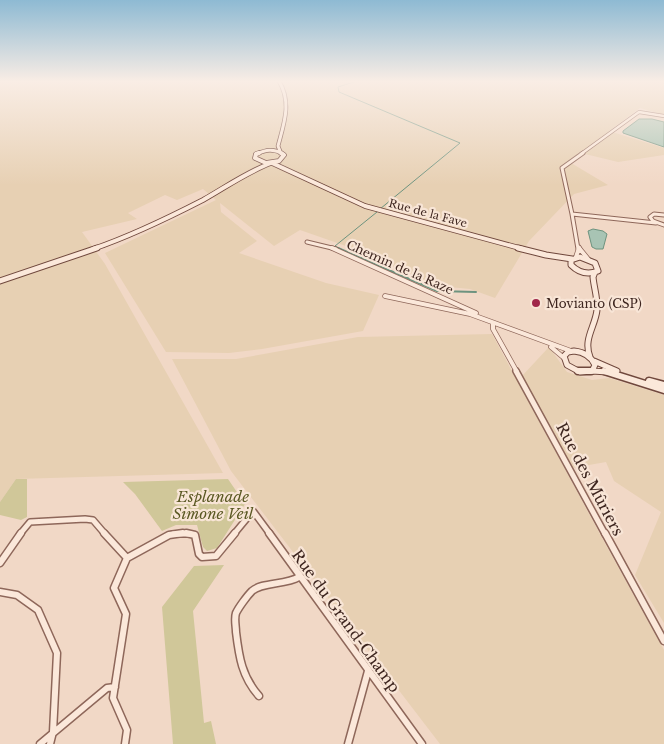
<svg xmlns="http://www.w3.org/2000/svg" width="664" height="744" font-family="'Libre Baskerville',serif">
  <rect width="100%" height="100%" fill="#f1d8c6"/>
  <path fill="#e7d0b3" d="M 0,81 L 664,81 L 664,115 L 640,108 L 609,131 L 664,148 L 664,155 L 618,162 L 585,154 L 571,163 L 608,185 L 574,194 L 529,241 L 495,298 L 470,289 L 439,286 L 343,245 L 300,230 L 274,246 L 220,203 L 221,212 L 257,241 L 239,253 L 326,283 L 379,295 L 363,331 L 262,349 L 229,353 L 166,352 L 105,253 L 216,200 L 203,189 L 177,200 L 165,195 L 128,213 L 137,219 L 82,232 L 105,264 L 223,473 L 16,479 L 0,502 Z
    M 492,334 L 608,549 L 664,650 L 664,744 L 440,744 L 231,471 L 172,359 L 236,359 L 358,337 Z
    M 549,347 L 567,372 L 592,380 L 609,378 L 664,395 L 664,623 L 635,575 L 661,512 L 614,481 L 606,462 L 572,468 L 522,376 Z"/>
  <path fill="#d0c799" d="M 16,479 L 27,479 L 27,517 L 21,520 L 0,515 L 0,502 Z
    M 228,479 L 245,504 L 217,548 L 207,551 L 203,547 L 197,525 L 176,525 L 162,531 L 135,494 L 123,482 Z
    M 224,565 L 193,611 L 204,723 L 211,721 L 216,744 L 173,744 L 162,607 L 194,566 Z"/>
  <path fill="#a8c4b4" stroke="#6d937f" d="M 639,119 L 652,119 L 664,122 L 664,147 L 623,133 L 623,131 Z
    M 593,229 L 603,231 L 607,234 L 603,249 L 596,249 L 592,247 L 588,231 Z"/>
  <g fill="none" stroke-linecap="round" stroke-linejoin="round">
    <path stroke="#6d937f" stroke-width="1" d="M 357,81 L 338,87 L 339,92 L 460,143 L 380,209
      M 341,249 L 335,246 L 377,212"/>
    <path stroke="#6d937f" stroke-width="2" d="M 338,248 L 437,291 L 476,292"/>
    <g stroke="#8e675a" stroke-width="4">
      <path id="minor-far4" d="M 581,154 L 639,112 L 664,116"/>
    </g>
    <g stroke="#8e675a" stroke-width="5">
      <path id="minor-far3" d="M 572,214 L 562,168 L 583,153
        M 664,215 L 654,214 L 650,217 L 653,221 L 664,225
        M 307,242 L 336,249
        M 579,247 L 580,249
        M 578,249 L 572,214 L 656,223"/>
    </g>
    <g stroke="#8e675a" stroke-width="5.5">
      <path id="minor-far2" d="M 332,248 L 476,313
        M 579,248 L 588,259
        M 576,257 L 579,248
        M 385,296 L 470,314 L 571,351
        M 493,324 L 493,329 L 517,372
        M 551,347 L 564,358"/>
    </g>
    <g stroke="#8e675a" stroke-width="8">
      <path id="minor-far1" d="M 516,371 L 605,534
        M 20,534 L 30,522 L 85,519 L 93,520 L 105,534
        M 173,534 L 191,534
        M 234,534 L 253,511 L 270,534"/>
    </g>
    <g stroke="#8e675a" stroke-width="9">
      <path id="minor" d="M 104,533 L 127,558 L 169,535 L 183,533
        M 186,533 L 195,535 L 199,554 L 202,557 L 216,556 L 235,533
        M 269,533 L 422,744
        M 605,533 L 664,641
        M 0,563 L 21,533
        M 0,592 L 17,595 L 38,610 L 57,653 L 53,732 L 50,744
        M 259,696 C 242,677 239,657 236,632 C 236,626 234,619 236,613 C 239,607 247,596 252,591 C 262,582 286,585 299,577
        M 40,744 L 107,688 L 115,687
        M 125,744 L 127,730 L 113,698 L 126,614 L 114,588 L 127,558
        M 348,744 L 368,671"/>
    </g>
    <g stroke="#70483d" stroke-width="4.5">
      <path id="secondary-far3" d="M 279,81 C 292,103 284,123 278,146 L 280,151
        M 256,154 C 266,150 273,148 283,154"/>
    </g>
    <g stroke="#70483d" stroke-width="5.5">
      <path id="secondary-far2" d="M 259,153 L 256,154 L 255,158 L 266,163 L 279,161 L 284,155 L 281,153
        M 272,163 L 365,206 L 523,249
        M 93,249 C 131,236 168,218 203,200 C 226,187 247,172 271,163"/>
    </g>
    <g stroke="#70483d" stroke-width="7">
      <path id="secondary-far1" d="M 518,248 L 546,255 L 572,259
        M 580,257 L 595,263 L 598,271 C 588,275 579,273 571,265 L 571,260 Z
        M 0,281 L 97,248
        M 574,351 C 584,352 591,356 595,365 L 592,371 L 580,372 L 567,365 L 564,356 L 568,352 Z
        M 590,357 C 583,339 595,327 597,310 C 598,299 594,288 593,277 L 595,272
        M 594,361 L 617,371
        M 592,371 L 608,372"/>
    </g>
    <g stroke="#70483d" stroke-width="9">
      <path id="secondary" d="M 578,371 L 591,371
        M 604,371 L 664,390
        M 649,381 L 664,385"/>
    </g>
    <use href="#minor-far4" stroke="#fbe8da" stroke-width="2.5"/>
    <use href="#minor-far3" stroke="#fbe8da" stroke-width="3"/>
    <use href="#minor-far2" stroke="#fbe8da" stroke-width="4"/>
    <use href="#minor-far1" stroke="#fbe8da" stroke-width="5"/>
    <use href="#minor" stroke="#fbe8da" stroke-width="6"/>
    <use href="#secondary-far3" stroke="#fbe8da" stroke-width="3"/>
    <use href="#secondary-far2" stroke="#fbe8da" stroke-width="4"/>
    <use href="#secondary-far1" stroke="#fbe8da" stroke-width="5"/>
    <use href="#secondary" stroke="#fbe8da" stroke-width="6"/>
  </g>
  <linearGradient id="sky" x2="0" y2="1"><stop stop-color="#8ebad3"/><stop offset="0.44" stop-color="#f9ede5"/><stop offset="1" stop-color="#f9ede5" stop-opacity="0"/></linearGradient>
  <rect width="664" height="185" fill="url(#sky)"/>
  <circle fill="#a0274a" stroke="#f8e5d6" stroke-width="2" cx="536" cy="303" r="5"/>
  <g text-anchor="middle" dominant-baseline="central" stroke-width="4.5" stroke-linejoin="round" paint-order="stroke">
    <g font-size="11" fill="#3d251f" stroke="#f8e5d6">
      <text transform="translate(428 213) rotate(15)">Rue de la Fave</text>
    </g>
    <g font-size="12" fill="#3d251f" stroke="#f8e5d6">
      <text transform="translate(400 267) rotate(24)">Chemin de la Raze</text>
    </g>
    <g font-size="12" fill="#3d251f" stroke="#f8e5d6" text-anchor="start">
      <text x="546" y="303">Movianto (CSP)</text>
    </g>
    <g font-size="15" fill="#3d251f" stroke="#f8e5d6">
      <text transform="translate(590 479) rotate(62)">Rue des Mûriers</text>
      <text transform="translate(346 621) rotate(54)">Rue du Grand-Champ</text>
    </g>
    <g font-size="15" font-style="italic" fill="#5b5924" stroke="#f8e5d6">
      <text x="213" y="496">Esplanade<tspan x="213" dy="17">Simone Veil</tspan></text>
    </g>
  </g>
</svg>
